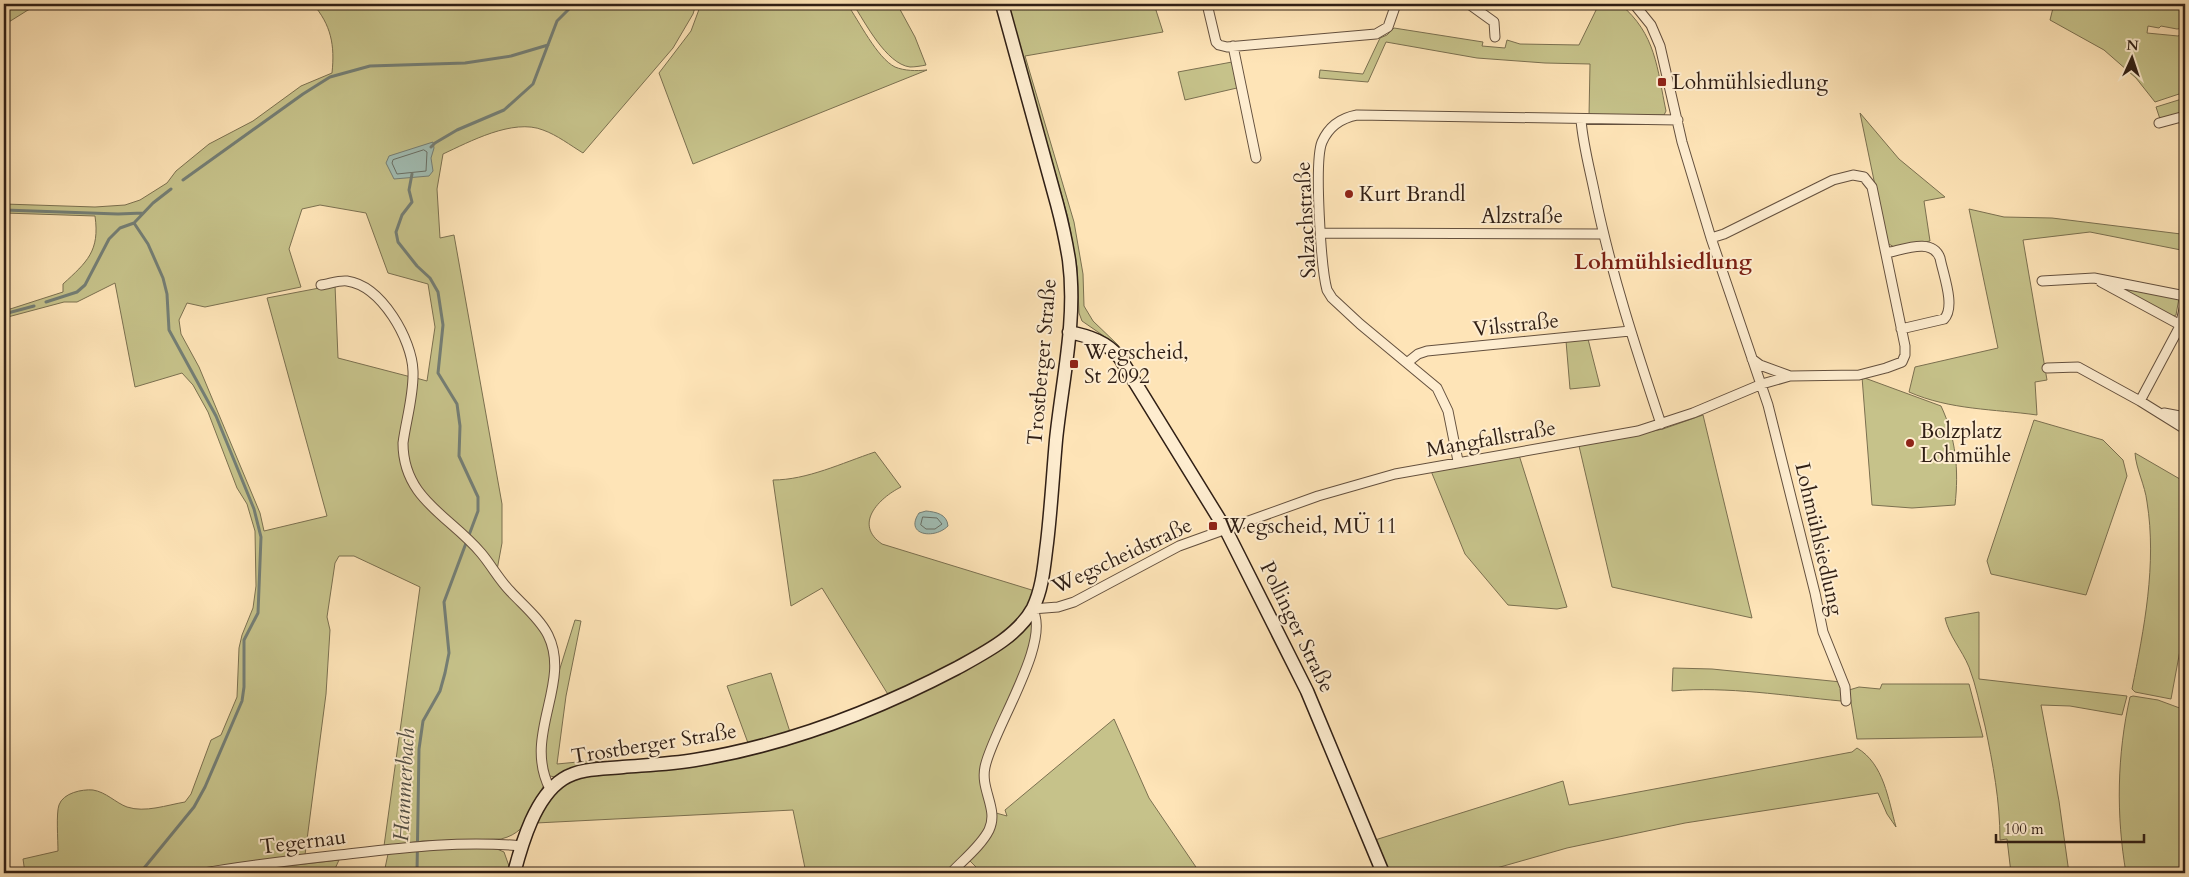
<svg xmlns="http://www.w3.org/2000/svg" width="2189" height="877" font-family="Cardo,serif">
  <rect width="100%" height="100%" fill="#fee4b7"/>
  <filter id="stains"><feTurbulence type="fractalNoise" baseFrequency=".004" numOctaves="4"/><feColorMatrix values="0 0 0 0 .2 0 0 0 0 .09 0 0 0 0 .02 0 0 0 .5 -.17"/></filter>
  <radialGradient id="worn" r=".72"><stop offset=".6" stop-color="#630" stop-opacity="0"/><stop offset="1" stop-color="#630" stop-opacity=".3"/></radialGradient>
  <path fill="#c6c28a" stroke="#7b7050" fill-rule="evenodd" d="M 4,4 L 45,4 L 28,10 L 4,25 Z
    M 313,4 L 696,4 L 693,14 L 673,48 L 583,153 C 570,145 557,135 543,130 C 513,118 469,142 443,154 L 437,189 L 440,238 L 454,235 L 502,504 L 502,543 L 497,570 L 479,545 L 477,552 C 485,563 493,576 502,587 C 532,620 555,627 551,678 L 557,678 L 575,620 L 581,621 L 566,696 L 557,764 L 588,761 L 607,762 L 570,770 L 555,777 L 550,776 C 532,798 535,831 501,839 L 423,841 L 384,846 L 420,587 L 354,556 L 339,556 L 335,563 L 327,617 L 330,630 L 326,694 L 305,855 L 212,868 L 187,873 L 25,873 L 23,859 L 58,851 C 58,840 56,813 59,805 C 63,793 82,789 93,790 C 106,792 116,803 127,807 C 145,813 167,805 185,802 L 191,794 L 211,740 L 221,735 L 237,697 L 239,648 L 242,635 L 253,608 L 256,586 L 255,531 L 247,504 L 237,488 L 208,412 L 193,385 L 182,373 L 135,387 L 115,283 L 77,302 L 64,302 L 4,318 L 4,311 L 63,292 L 63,284 C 87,262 100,251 95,216 L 4,213 L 4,204 L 95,207 L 125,205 L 140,200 L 167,183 L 176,171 L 209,144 L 253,121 L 301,86 L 332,73 C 335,45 331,25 313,4 ZM 320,205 L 366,213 L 388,273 L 428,284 L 435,327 L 427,381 L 416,378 C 415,417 395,444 415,483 L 412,486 C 390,452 407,414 411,377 L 338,358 L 335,285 L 267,298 L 327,516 L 264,531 L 260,513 L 199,367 L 181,334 L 179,320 L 187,303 L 205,307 L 301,287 L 289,249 L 302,209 Z
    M 701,4 L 847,4 C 859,21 877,58 895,67 C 905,71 916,71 927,70 L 693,164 L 659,73 L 691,31 Z
    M 853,4 L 897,4 L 915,37 L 926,65 C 921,66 915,67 910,67 C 886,64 865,22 853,4 Z
    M 1008,4 L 1154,4 L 1163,32 L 1025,56 L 1074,222 L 1083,274 L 1084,306 L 1093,321 L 1118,345 L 1126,357 L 1111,341 L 1082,321 L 1079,313 L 1077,267 L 1068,218 Z
    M 1599,4 L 1620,4 C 1656,34 1657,68 1666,111 L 1664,115 L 1589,116 L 1590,64 L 1545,63 L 1477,58 L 1386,42 L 1368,82 L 1319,78 L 1320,70 L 1363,74 L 1380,38 L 1387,35 L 1394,28 L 1483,42 L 1482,46 L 1505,48 L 1507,40 L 1520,44 L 1579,45 Z
    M 2054,4 L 2185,4 L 2185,28 L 2177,29 L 2161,26 L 2159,28 L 2148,26 L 2147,33 L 2178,36 L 2185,33 L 2185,92 L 2155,102 L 2136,78 L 2104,50 L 2050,20 Z
    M 1232,62 L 1237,88 L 1185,100 L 1178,72 Z
    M 2185,98 L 2185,113 L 2160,119 L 2156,107 Z
    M 1860,113 L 1899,159 L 1945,197 L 1924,201 L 1930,241 L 1896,248 L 1887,243 Z
    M 1969,209 L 2004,217 L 2052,218 L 2181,234 L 2181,250 L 2090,232 L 2023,240 L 2047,380 L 2035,382 L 2037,415 C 1994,409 1950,410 1909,392 L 1915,367 L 1998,348 Z
    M 2110,283 L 2179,298 L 2176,315 L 2172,317 Z
    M 1588,339 L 1600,386 L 1570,389 L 1566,341 Z
    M 1862,377 L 1941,406 C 1956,438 1959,470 1955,505 L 1912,508 L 1872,505 Z
    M 1703,415 L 1752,618 L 1612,587 L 1579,446 L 1663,429 Z
    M 2034,420 L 2103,440 L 2123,460 L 2127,476 L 2086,595 L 1991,574 L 1987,561 Z
    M 875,452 L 901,487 C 879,498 853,524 882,544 L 1035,591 C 1030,601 1026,611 1018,620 C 991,651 926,678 889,696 L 822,588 L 791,606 L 773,480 C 807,480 842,463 875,452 Z
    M 2135,453 L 2185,482 L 2185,633 L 2183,634 L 2171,699 L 2135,692 L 2132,689 C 2144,629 2157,564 2147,502 C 2145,485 2136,469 2135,453 Z
    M 1519,455 L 1567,607 L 1557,609 L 1508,605 L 1465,554 L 1431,471 Z
    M 1979,612 L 1979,679 L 2127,696 L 2122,715 L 2070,706 L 2041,705 L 2059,801 L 2069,873 L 2011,873 L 2007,839 L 2000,840 C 2000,801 1993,764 1985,726 C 1980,706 1976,685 1969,667 C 1962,650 1949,636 1945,618 Z
    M 1026,624 L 1031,624 L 1033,626 L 1028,657 L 980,774 L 990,812 L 989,824 L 980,839 L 948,873 L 806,873 L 793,810 L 536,823 C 546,799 557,790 579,776 L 827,730 Z
    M 1673,668 L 1712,669 L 1841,682 L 1843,699 L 1841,701 C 1786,696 1728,686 1672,691 Z
    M 771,673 L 790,732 L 748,743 L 727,686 Z
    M 1882,684 L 1969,684 L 1983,737 L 1857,739 L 1849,690 L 1859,687 L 1880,689 Z
    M 2133,696 L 2158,700 L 2185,710 L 2185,873 L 2126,873 C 2116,815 2117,755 2130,697 Z
    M 1114,719 L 1149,798 L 1200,873 L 982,873 L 968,859 L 992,831 L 996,813 L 1007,816 L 1005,810 Z
    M 1857,748 C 1884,764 1888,799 1896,827 L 1887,814 L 1878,793 L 1685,823 L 1567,848 L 1479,873 L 1389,873 L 1375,840 L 1563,781 L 1569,805 L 1852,752 Z
    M 476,847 L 497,849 L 504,852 L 509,866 L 509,873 L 384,873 L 388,854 L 443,848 Z
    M 339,860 L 333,873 L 225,873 Z"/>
  <path fill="#a1beb5" stroke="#747e75" d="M 433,142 L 434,148 L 431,158 L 433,171 L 429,176 L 394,179 L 386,163 L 389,156 Z
    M 926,511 C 936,512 947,514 948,526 C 934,540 904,535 919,513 Z"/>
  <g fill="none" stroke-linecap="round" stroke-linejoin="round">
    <path stroke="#686e65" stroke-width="1" d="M 424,150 L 427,152 L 426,171 L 397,174 L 392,163 L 393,160 Z
      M 923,517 L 937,518 L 942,524 L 935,529 L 926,529 L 921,525 Z"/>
    <path stroke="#747e75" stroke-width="3" d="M 431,147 L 435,143 L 457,130 L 504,110 L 533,84 L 557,21 L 574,4
      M 412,174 L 409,190 L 412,202 L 402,215 L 396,232 L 398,242 L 417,266 L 430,278 L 438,292 L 443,325 L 438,373 L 457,404 L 460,426 L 459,456 L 478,497 L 478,511 L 444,602 L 449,653 L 445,673 L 440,691 L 423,721 L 419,749 L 417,873
      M 183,180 L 303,94 L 330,77 L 370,66 L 465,63 L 511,56 L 548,45
      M 4,210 L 118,214 L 143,213
      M 134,223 L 148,244 L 163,278 L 167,294 L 169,330 L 216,416 L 254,509 L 261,537 L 258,613 L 244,640 L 244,687 L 242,701 L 205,787 L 194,807 L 140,873
      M 46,302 L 77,292 L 85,285 L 109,239 L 120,228 L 134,223 L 153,203 L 171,189
      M 4,314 L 34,306"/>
    <g stroke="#64503e" stroke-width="11">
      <path id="street" d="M 1207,4 L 1216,42 L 1219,45 L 1227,47 L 1376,34 L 1388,27 L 1396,4
        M 1469,4 L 1494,22 L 1495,37
        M 1634,4 L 1651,25 L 1660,46 L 1682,142 L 1711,238 L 1768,405 L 1815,593 L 1823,632 L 1845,687 L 1846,701
        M 1233,46 L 1256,158
        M 1581,120 C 1583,145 1590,170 1595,195 C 1611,273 1636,349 1661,424
        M 2159,123 L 2185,116
        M 1321,233 L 1603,234
        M 1886,253 C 1903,250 1932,237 1940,258 C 1943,274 1956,307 1944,319 L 1901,329
        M 2042,281 L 2094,278 L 2185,296
        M 2101,282 L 2184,327
        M 321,285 C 329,284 339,280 347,281 C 382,286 412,340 413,371 C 414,395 406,420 403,443 C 403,499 450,516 481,553 C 492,566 499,580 511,592 C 523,605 540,619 548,635 C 572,684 522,735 550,789
        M 1752,359 L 1760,365 L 1790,376
        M 1408,362 L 1418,354 L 1427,351 L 1630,331
        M 2047,368 L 2078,367 L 2140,401 L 2185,429
        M 2140,401 L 2180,326 L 2185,305
        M 2164,413 L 2185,417
        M 1458,461 L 1448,411 L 1437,388 L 1360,324 L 1332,298 L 1327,290 C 1321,268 1314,161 1322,142 C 1329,126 1341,118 1357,115 L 1678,120
        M 1032,609 L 1058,607 L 1074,602 L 1179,546 L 1318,496 L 1395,474 L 1638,431 L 1693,413 L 1762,384 L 1790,376 L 1859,375 L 1886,368 L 1902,362 L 1905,355 L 1905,346 L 1872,187 L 1864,177 L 1853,175 L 1833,180 L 1724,234 L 1711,238
        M 204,873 C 249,865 294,860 339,855 C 400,848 460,840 522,846
        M 951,873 C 963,860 981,846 989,830 C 999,809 980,790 985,767 C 992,731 1053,640 1032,609"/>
    </g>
    <g stroke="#301f15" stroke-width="15">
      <path id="secondary" d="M 1069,332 C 1089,336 1107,342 1120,358 L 1226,530 L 1307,691 L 1383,873
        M 514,873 C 522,843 535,797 563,779 C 580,768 603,769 623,767 C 647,765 671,764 695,760 C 787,745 875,711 957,668 C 984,653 1018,636 1033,608 C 1043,587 1044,565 1047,543 C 1051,509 1053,474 1056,440 C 1062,381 1077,320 1069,260 C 1066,241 1062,223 1057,204 L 1002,4"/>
    </g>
    <use href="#street" stroke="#feedd0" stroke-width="9"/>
    <use href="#secondary" stroke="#feedd0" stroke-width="12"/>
  </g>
  <g fill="#8f2418" stroke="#feedd0" stroke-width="2">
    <rect x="1657" y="77" width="10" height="10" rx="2.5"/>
    <circle cx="1349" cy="194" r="5"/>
    <rect x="1069" y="359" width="10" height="10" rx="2.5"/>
    <circle cx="1910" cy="443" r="5"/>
    <rect x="1208" y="521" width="10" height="10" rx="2.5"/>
  </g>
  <g text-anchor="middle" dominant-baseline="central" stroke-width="4" stroke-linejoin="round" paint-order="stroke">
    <g font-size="21" fill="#301f15" stroke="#feedd0" text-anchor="start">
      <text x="1672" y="82">Lohmühlsiedlung</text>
      <text x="1359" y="194">Kurt Brandl</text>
      <text x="1084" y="352">Wegscheid,<tspan x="1084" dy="24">St 2092</tspan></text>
      <text x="1920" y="431">Bolzplatz<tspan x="1920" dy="24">Lohmühle</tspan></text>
      <text x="1223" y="526">Wegscheid, MÜ 11</text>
    </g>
    <g font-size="21" fill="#301f15" stroke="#feedd0">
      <text x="1522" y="216">Alzstraße</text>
      <text transform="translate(1306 220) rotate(-93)">Salzachstraße</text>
      <text transform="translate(1516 325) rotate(-6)">Vilsstraße</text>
      <text transform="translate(1042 362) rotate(-85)">Trostberger Straße</text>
      <text transform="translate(1491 439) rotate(-10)">Mangfallstraße</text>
      <text transform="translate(1819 539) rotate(77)">Lohmühlsiedlung</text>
      <text transform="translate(1122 556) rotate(-25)">Wegscheidstraße</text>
      <text transform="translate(1297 627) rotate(64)">Pollinger Straße</text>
      <text transform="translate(654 744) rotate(-9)">Trostberger Straße</text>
      <text transform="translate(303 842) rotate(-7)">Tegernau</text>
    </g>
    <g font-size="22" font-weight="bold" fill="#7a1f14" stroke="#feedd0">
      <text x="1663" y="262">Lohmühlsiedlung</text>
    </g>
    <g font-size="22" font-style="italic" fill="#524f45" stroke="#feedd0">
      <text transform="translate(404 785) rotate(-87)">Hammerbach</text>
    </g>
  </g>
  <rect width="2189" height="877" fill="none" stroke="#fee4b7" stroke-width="20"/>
  <rect x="5" y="5" width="2179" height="867" fill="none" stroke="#301f15" stroke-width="2.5"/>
  <rect x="10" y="10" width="2169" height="857" fill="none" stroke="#301f15"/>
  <g transform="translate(2132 58) rotate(3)" stroke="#feedd0" stroke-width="4" paint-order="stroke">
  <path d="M0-4L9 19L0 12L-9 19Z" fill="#301f15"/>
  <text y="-8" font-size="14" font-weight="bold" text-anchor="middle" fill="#301f15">N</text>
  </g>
  <path d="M1996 834v8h148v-8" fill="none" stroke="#301f15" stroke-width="2.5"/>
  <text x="2004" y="834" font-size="15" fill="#301f15" stroke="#feedd0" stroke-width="4" paint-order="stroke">100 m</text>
  <rect width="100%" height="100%" filter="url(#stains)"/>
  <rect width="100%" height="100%" fill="url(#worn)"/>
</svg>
